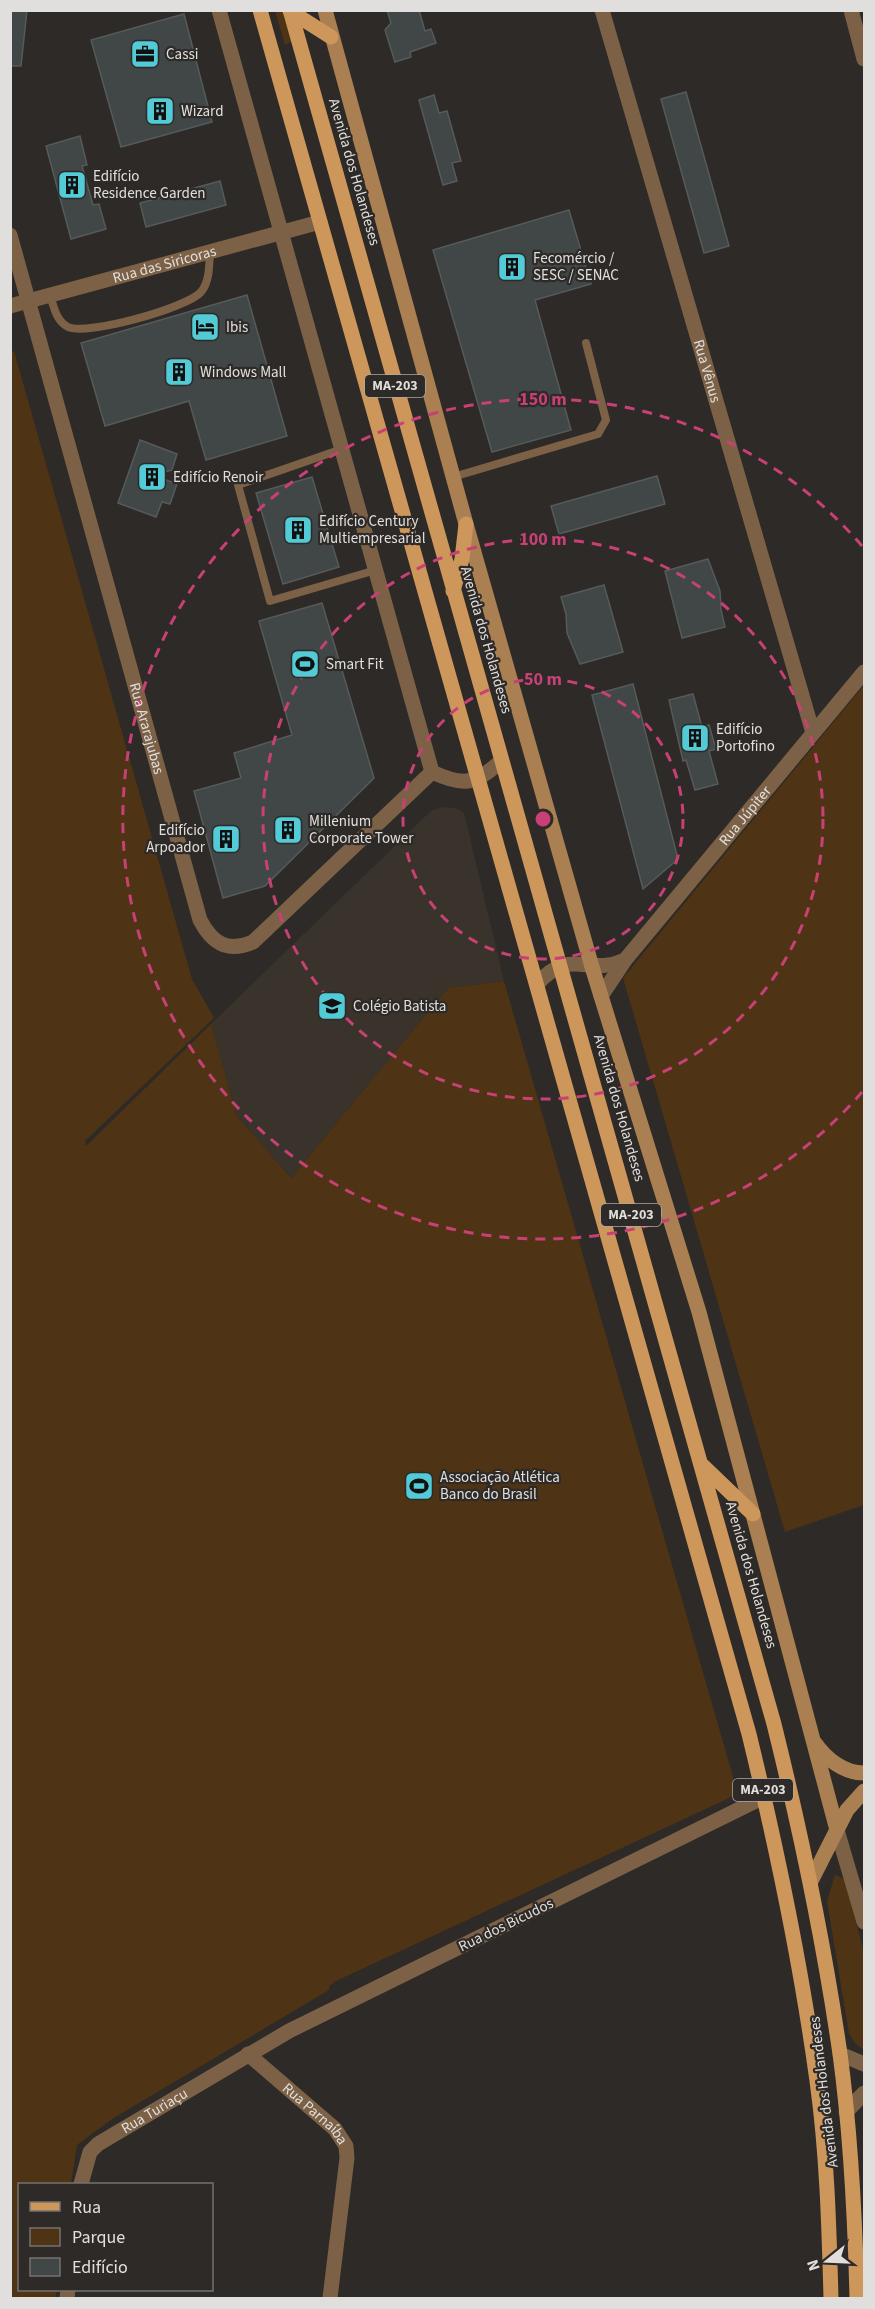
<svg xmlns="http://www.w3.org/2000/svg" width="875" height="2309" font-family="'Source Sans 3',sans-serif">
  <rect width="100%" height="100%" fill="#2d2a27"/>
  <path fill="#3a332b" d="M 442,807 L 455,808 L 464,813 L 504,981 L 448,988 L 291,1178 L 237,1116 L 211,1024 L 431,811 Z"/>
  <path fill="#4e3315" d="M 275,11 L 283,11 L 292,41 L 285,45 Z
    M 14,351 L 192,979 L 214,1018 L 85,1141 L 86,1146 L 211,1024 L 237,1116 L 291,1178 L 448,988 L 504,981 L 738,1794 L 334,1982 L 329,1987 L 329,1990 L 112,2119 L 77,2145 L 71,2184 L 20,2184 L 20,2290 L 57,2290 L 55,2298 L 10,2298 L 10,352 Z
    M 864,685 L 864,1505 L 785,1532 L 623,978 Z
    M 835,1875 L 845,1879 L 864,1953 L 864,2050 L 856,2044 L 849,2034 L 827,1901 Z"/>
  <path fill="#414647" stroke="#555a5b" stroke-width="1.5" d="M 10,10 L 27,10 L 21,66 L 10,66 Z
    M 387,10 L 419,10 L 425,31 L 431,29 L 436,43 L 410,52 L 411,57 L 395,62 L 385,30 L 391,23 Z
    M 184,14 L 212,122 L 121,147 L 91,40 Z
    M 686,92 L 729,246 L 704,253 L 661,99 Z
    M 434,95 L 439,113 L 447,111 L 461,161 L 452,163 L 457,181 L 443,185 L 419,100 Z
    M 80,136 L 87,165 L 82,166 L 93,205 L 99,204 L 106,229 L 71,239 L 46,146 Z
    M 220,181 L 226,205 L 146,227 L 140,203 Z
    M 569,210 L 591,284 L 535,300 L 571,430 L 492,452 L 433,250 Z
    M 247,295 L 287,436 L 206,460 L 189,401 L 105,426 L 81,343 Z
    M 140,440 L 177,454 L 172,470 L 152,475 L 177,484 L 170,504 L 162,502 L 156,517 L 118,503 Z
    M 657,476 L 665,504 L 559,534 L 551,506 Z
    M 312,477 L 339,567 L 283,584 L 256,493 Z
    M 708,559 L 720,591 L 721,610 L 725,627 L 682,638 L 665,571 Z
    M 604,585 L 623,652 L 580,664 L 567,633 L 566,614 L 561,597 Z
    M 322,603 L 374,778 L 265,886 L 223,898 L 194,791 L 241,778 L 234,753 L 292,735 L 259,621 Z
    M 633,684 L 678,859 L 643,889 L 592,695 Z
    M 693,694 L 702,727 L 709,725 L 716,749 L 709,751 L 718,784 L 695,790 L 686,760 L 683,761 L 669,700 Z"/>
  <g fill="none" stroke-linecap="round" stroke-linejoin="round">
    <path stroke="#7c6146" stroke-width="8" d="M 50,295 C 54,307 56,321 68,327 C 86,336 187,308 201,292 C 210,281 209,265 210,252
      M 342,449 L 238,485 L 270,601 L 376,570
      M 453,477 L 598,434 L 606,420 L 586,343"/>
    <g stroke="#7c6146" stroke-width="15">
      <path d="M 851,10 L 864,59"/>
      <path id="s1" d="M 10,235 L 200,920 C 212,943 227,953 253,942 L 432,772"/>
      <path id="s2" d="M 10,306 L 320,222"/>
      <path id="s3" d="M 248,2054 L 335,2129 L 346,2146 L 347,2158 L 330,2298"/>
      <path id="s4" d="M 81,2184 L 90,2152 L 98,2144 L 289,2031 L 764,1797"/>
      <path d="M 67,2298 L 68,2290"/>
    </g>
    <g stroke="#7c6146" stroke-width="15">
      <path d="M 219,10 L 432,772 C 464,787 476,784 501,761"/>
      <path id="s5" d="M 602,10 L 813,733"/>
      <path d="M 537,984 C 571,946 587,977 625,960"/>
      <path id="s6" d="M 601,996 L 625,960 L 864,672"/>
      <path d="M 837,1830 L 864,1922"/>
      <path d="M 840,2054 L 864,2064"/>
      <path d="M 846,2112 L 864,2093"/>
    </g>
    <path stroke="#aa7f52" stroke-width="15" d="M 325,10 L 466,524 L 592,967 L 699,1312 L 837,1830
      M 815,1743 C 826,1759 844,1773 864,1773
      M 811,1881 L 847,1810 L 864,1791"/>
    <path stroke="#cd965b" stroke-width="15" d="M 260,10 L 749,1734 C 777,1849 801,1964 817,2081 C 827,2153 829,2226 831,2298
      M 290,10 L 774,1724 C 801,1833 824,1943 840,2054 C 851,2135 855,2217 857,2298
      M 290,11 L 331,37
      M 453,591 L 462,559 L 466,524
      M 703,1466 L 753,1514"/>
  </g>
  <g fill="none" stroke="#c84075" stroke-width="3" stroke-dasharray="10 8">
    <circle cx="543" cy="819" r="140"/>
    <circle cx="543" cy="819" r="280"/>
    <path d="M862 1092A420 420 0 1 1 862 546"/>
  </g>
  <defs>
    <g id="office-square" transform="scale(1.5)"><rect x="-9" y="-9" width="18" height="18" rx="4" fill="#52cbd7" stroke="#2d2a27"/><path d="M-6-3h4V-5.5h4V-3h4V5H-6ZM-1-4.5V-3h2v-1.5ZM-6 0V1H6V0Z" fill="#111"/></g>
    <g id="building-square" transform="scale(1.5)"><rect x="-9" y="-9" width="18" height="18" rx="4" fill="#52cbd7" stroke="#2d2a27"/><path d="M-4-6H4V6H1V3H-1V6H-4ZM-2.5-4.3h1.7v1.8h-1.7ZM.8-4.3h1.7v1.8H.8ZM-2.5-1h1.7V.8h-1.7ZM.8-1h1.7V.8H.8Z" fill="#111"/></g>
    <g id="hotel-square" transform="scale(1.5)"><rect x="-9" y="-9" width="18" height="18" rx="4" fill="#52cbd7" stroke="#2d2a27"/><path d="M-6-4.5h1.5V1H6V5H4.5V3h-9V5H-6ZM-4 0a1.8 1.8 0 1 1 3.6 0ZM.5 0V-2.5h3Q6-2.5 6 0Z" fill="#111"/></g>
    <g id="stadium-square" transform="scale(1.5)"><rect x="-9" y="-9" width="18" height="18" rx="4" fill="#52cbd7" stroke="#2d2a27"/><path d="M0-5a6.5 5 0 1 0 0 10a6.5 5 0 1 0 0-10ZM-3.5-1.8h7v3.6h-7Z" fill="#111"/></g>
    <g id="school-square" transform="scale(1.5)"><rect x="-9" y="-9" width="18" height="18" rx="4" fill="#52cbd7" stroke="#2d2a27"/><path d="M0-5L7-2L0 1L-7-2ZM-4 1L0 2.5L4 1V4Q0 6-4 4Z" fill="#111"/></g>
  </defs>
  <g fill-rule="evenodd">
    <use href="#office-square" x="145" y="54"/>
    <use href="#building-square" x="160" y="111"/>
    <use href="#building-square" x="72" y="185"/>
    <use href="#building-square" x="512" y="267"/>
    <use href="#hotel-square" x="205" y="327"/>
    <use href="#building-square" x="179" y="372"/>
    <use href="#building-square" x="152" y="477"/>
    <use href="#building-square" x="298" y="530"/>
    <use href="#stadium-square" x="305" y="664"/>
    <use href="#building-square" x="695" y="738"/>
    <use href="#building-square" x="288" y="830"/>
    <use href="#building-square" x="226" y="839"/>
    <use href="#school-square" x="332" y="1006"/>
    <use href="#stadium-square" x="419" y="1486"/>
  </g>
  <g text-anchor="middle" dominant-baseline="central" stroke-width="4.5" stroke-linejoin="round" paint-order="stroke">
    <g fill="#2d2a27" stroke="#aba9a6" stroke-width="1.5">
      <rect x="365" y="375" width="60" height="22" rx="4.5"/>
      <rect x="601" y="1204" width="60" height="22" rx="4.5"/>
      <rect x="733" y="1779" width="60" height="22" rx="4.5"/>
    </g>
    <g font-size="14" font-weight="bold" fill="#e1dfdd">
      <text x="395" y="386">MA-203</text>
      <text x="631" y="1215">MA-203</text>
      <text x="763" y="1790">MA-203</text>
    </g>
    <g font-size="15" fill="#e1dfdd" stroke="#2d2a27" text-anchor="start">
      <text x="166" y="54">Cassi</text>
      <text x="181" y="111">Wizard</text>
      <text x="93" y="176">Edifício<tspan x="93" dy="17">Residence Garden</tspan></text>
      <text x="533" y="258">Fecomércio /<tspan x="533" dy="17">SESC / SENAC</tspan></text>
      <text x="226" y="327">Ibis</text>
      <text x="200" y="372">Windows Mall</text>
      <text x="173" y="477">Edifício Renoir</text>
      <text x="319" y="521">Edifício Century<tspan x="319" dy="17">Multiempresarial</tspan></text>
      <text x="326" y="664">Smart Fit</text>
      <text x="716" y="729">Edifício<tspan x="716" dy="17">Portofino</tspan></text>
      <text x="309" y="821">Millenium<tspan x="309" dy="17">Corporate Tower</tspan></text>
      <text x="205" y="830" text-anchor="end">Edifício<tspan x="205" dy="17">Arpoador</tspan></text>
      <text x="353" y="1006">Colégio Batista</text>
      <text x="440" y="1477">Associação Atlética<tspan x="440" dy="17">Banco do Brasil</tspan></text>
    </g>
    <g font-size="15" fill="#e1dfdd" stroke="#2d2a27">
      <text transform="translate(354 172) rotate(74)">Avenida dos Holandeses</text>
      <text stroke="none"><textPath href="#s2" startOffset="160">Rua das Siricoras</textPath></text>
      <text stroke="none"><textPath href="#s5" startOffset="376">Rua Vênus</textPath></text>
      <text transform="translate(486 640) rotate(74)">Avenida dos Holandeses</text>
      <text stroke="none"><textPath href="#s1" startOffset="512">Rua Ararajubas</textPath></text>
      <text stroke="none"><textPath href="#s6" startOffset="231">Rua Júpiter</textPath></text>
      <text transform="translate(619 1108) rotate(74)">Avenida dos Holandeses</text>
      <text transform="translate(751 1575) rotate(74)">Avenida dos Holandeses</text>
      <text transform="translate(506 1925) rotate(-26)">Rua dos Bicudos</text>
      <text transform="translate(824 2092) rotate(-97)">Avenida dos Holandeses</text>
      <text stroke="none"><textPath href="#s4" startOffset="110">Rua Turiaçu</textPath></text>
      <text stroke="none"><textPath href="#s3" startOffset="90">Rua Parnaíba</textPath></text>
    </g>
  </g>
  <circle cx="543" cy="819" r="9" fill="#c84075" stroke="#2d2a27" stroke-width="3"/>
  <g font-size="18" text-anchor="middle" font-weight="bold" fill="#c84075" stroke="#2d2a27" stroke-width="4.5" stroke-linejoin="round" paint-order="stroke">
    <text x="543" y="405">150 m</text>
    <text x="543" y="545">100 m</text>
    <text x="543" y="685">50 m</text>
  </g>
  <rect width="875" height="2309" fill="none" stroke="#e1dfdd" stroke-width="24"/>
  <rect x="18" y="2183" width="195" height="108" fill="#2d2a27" stroke="#757270" stroke-width="1.5"/>
  <rect x="30" y="2202" width="30" height="9" fill="#cd965b" stroke="#757270" stroke-width="1.5"/>
  <text x="72" y="2213" font-size="18" fill="#e1dfdd">Rua</text>
  <rect x="30" y="2228" width="30" height="18" fill="#4e3315" stroke="#757270" stroke-width="1.5"/>
  <text x="72" y="2243" font-size="18" fill="#e1dfdd">Parque</text>
  <rect x="30" y="2258" width="30" height="18" fill="#414647" stroke="#757270" stroke-width="1.5"/>
  <text x="72" y="2273" font-size="18" fill="#e1dfdd">Edifício</text>
  <g transform="translate(827 2261) rotate(252)" stroke="#2d2a27" stroke-width="4.5" paint-order="stroke">
  <path d="M0-4.5L10 22L0 15L-10 22Z" fill="#e1dfdd"/>
  <text y="-9" font-size="16" font-weight="bold" text-anchor="middle" fill="#e1dfdd">N</text>
  </g>
</svg>
